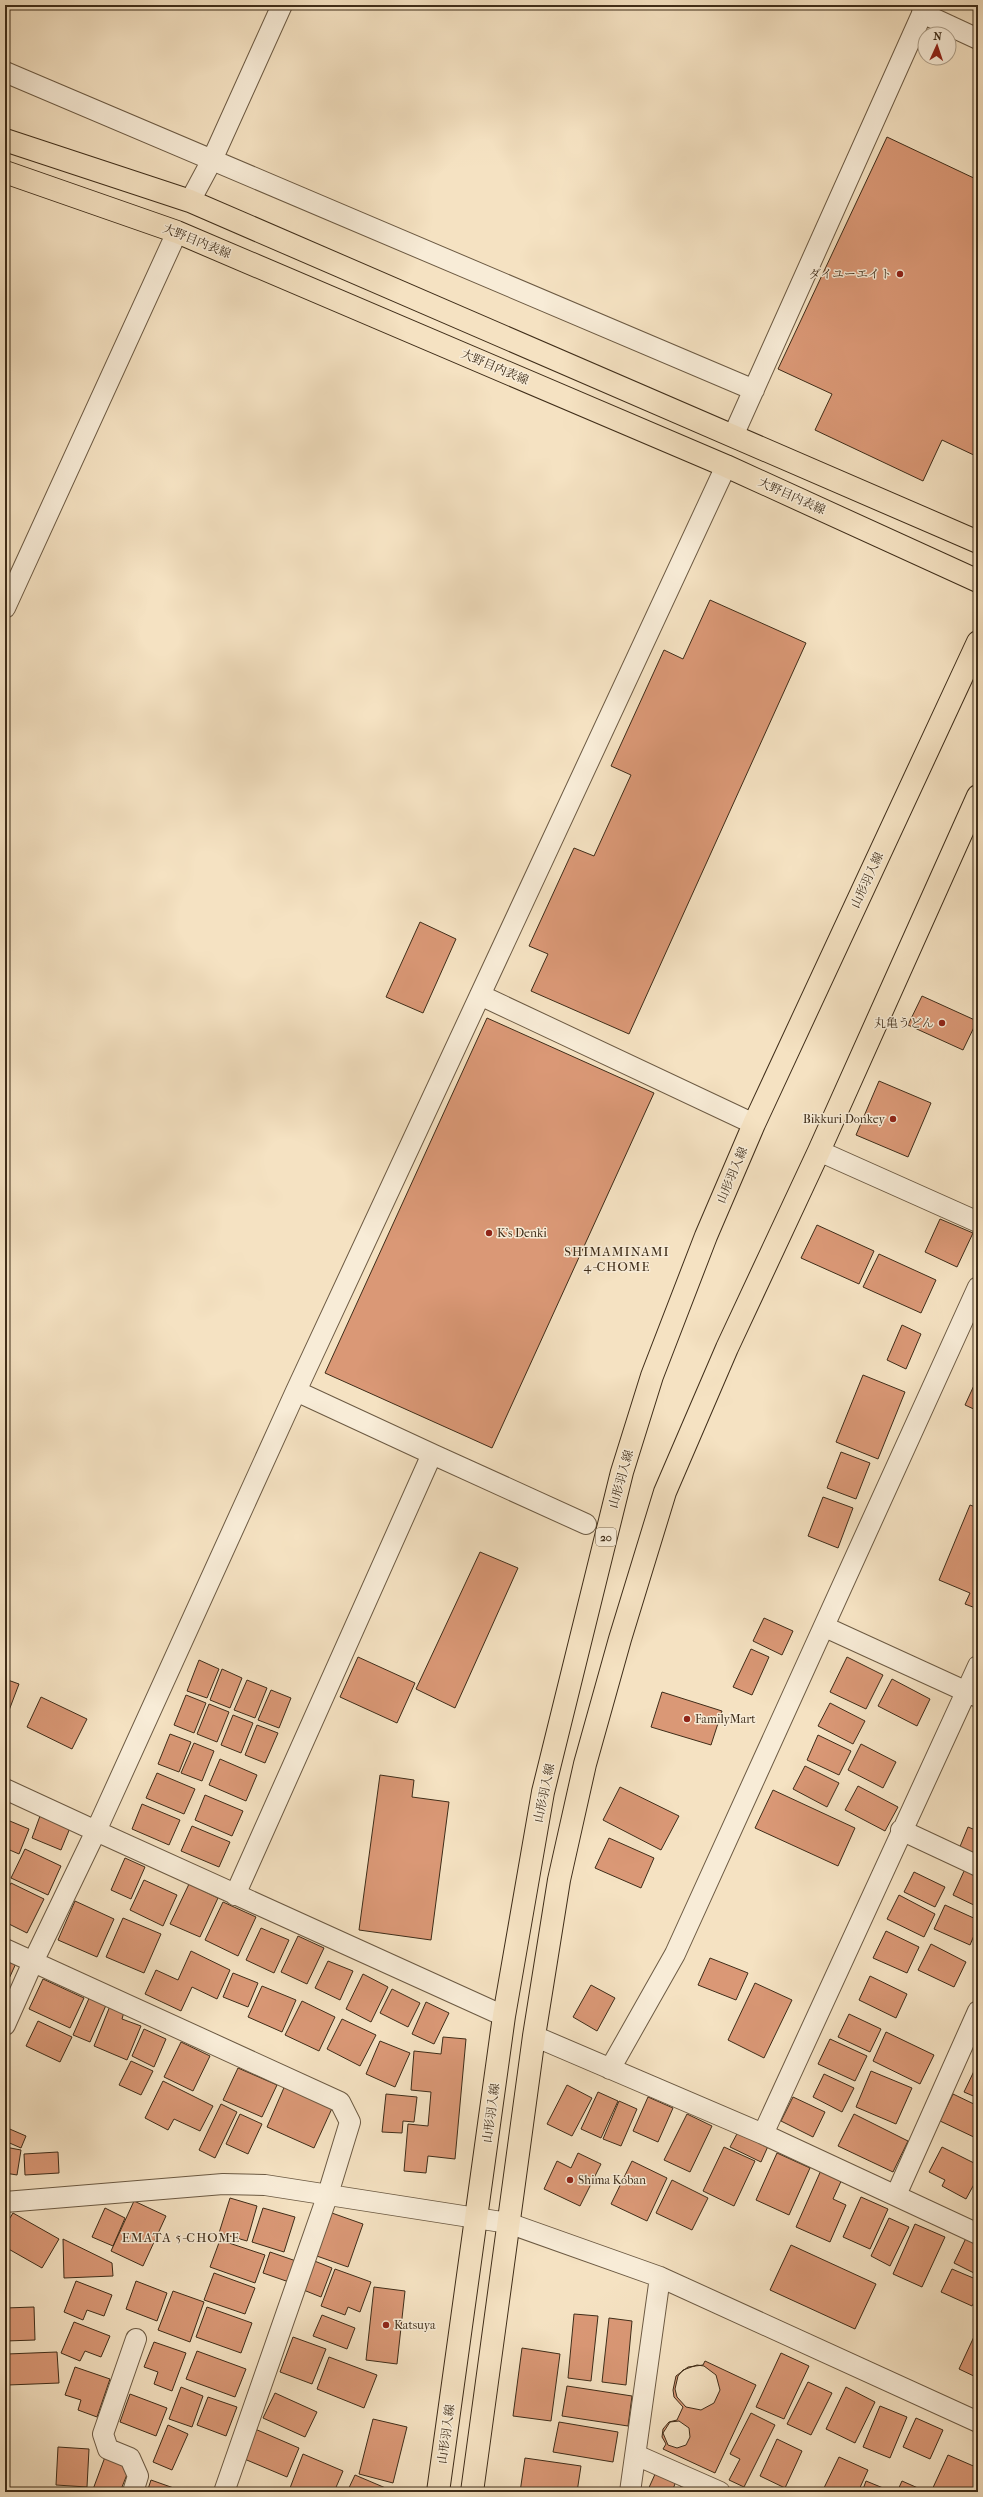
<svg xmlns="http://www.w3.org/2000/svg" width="983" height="2497" font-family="'IM FELL French Canon','Noto Serif JP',serif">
  <rect width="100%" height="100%" fill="#f5e2c2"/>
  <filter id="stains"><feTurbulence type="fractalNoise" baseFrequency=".005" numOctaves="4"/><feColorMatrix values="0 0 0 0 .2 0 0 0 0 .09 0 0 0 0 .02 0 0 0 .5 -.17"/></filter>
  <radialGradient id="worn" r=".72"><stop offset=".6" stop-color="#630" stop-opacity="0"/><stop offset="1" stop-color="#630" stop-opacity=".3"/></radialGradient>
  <path fill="#da9876" stroke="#3f2d19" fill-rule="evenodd" d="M 887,137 L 978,180 L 978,457 L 942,440 L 923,481 L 815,430 L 832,394 L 778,369 Z
    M 710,600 L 806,643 L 629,1034 L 531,991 L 548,954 L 529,946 L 574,848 L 594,856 L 631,775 L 611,766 L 664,650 L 683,659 Z
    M 420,922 L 456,939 L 423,1013 L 386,997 Z
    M 922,996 L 977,1021 L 963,1050 L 908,1025 Z
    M 487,1018 L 654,1093 L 492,1448 L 325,1373 Z
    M 879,1081 L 931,1103 L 908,1157 L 856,1135 Z
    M 940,1219 L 973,1233 L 957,1267 L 925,1252 Z
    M 817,1225 L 874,1251 L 859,1284 L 801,1258 Z
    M 879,1254 L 936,1280 L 921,1313 L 863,1287 Z
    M 902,1325 L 921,1334 L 906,1369 L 887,1360 Z
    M 863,1375 L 905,1392 L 878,1459 L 836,1442 Z
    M 976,1381 L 978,1382 L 978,1411 L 965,1405 Z
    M 841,1452 L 870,1463 L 856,1499 L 827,1488 Z
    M 823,1497 L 853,1508 L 838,1548 L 808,1536 Z
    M 970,1505 L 978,1508 L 978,1609 L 965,1604 L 970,1593 L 939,1580 Z
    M 480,1552 L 518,1568 L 455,1708 L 416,1689 Z
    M 764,1618 L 793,1631 L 782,1655 L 753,1641 Z
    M 751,1649 L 769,1657 L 752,1695 L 733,1687 Z
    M 358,1657 L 415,1683 L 397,1723 L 340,1697 Z
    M 847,1657 L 883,1675 L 866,1709 L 830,1692 Z
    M 199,1660 L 219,1669 L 207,1698 L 187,1691 Z
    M 222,1669 L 242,1678 L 230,1708 L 210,1700 Z
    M 5,1679 L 19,1684 L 5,1721 Z
    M 892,1679 L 930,1699 L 917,1726 L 878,1706 Z
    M 247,1680 L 267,1688 L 255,1718 L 234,1710 Z
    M 271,1690 L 291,1698 L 279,1728 L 258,1720 Z
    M 662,1692 L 722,1711 L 711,1745 L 651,1727 Z
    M 186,1695 L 206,1703 L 194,1733 L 174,1725 Z
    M 41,1697 L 87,1719 L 72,1749 L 27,1727 Z
    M 830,1703 L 865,1721 L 853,1744 L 818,1726 Z
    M 209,1704 L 229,1712 L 217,1742 L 197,1734 Z
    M 233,1715 L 253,1723 L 241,1753 L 221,1745 Z
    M 257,1725 L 278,1733 L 265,1763 L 245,1755 Z
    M 170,1734 L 191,1742 L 179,1772 L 158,1764 Z
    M 818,1735 L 851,1751 L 839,1775 L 807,1760 Z
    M 194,1743 L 214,1751 L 202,1781 L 181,1773 Z
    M 861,1744 L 896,1762 L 883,1788 L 848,1770 Z
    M 220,1759 L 257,1775 L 246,1801 L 209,1785 Z
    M 805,1766 L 839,1783 L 827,1807 L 793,1789 Z
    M 157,1773 L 195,1789 L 184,1814 L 146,1798 Z
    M 380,1775 L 414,1780 L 412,1797 L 449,1802 L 431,1940 L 359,1930 Z
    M 858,1786 L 898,1807 L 885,1831 L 845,1810 Z
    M 620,1787 L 679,1816 L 661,1850 L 603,1820 Z
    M 773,1790 L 855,1828 L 838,1866 L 755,1828 Z
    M 205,1795 L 243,1811 L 232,1836 L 195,1820 Z
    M 142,1804 L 180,1820 L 169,1845 L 132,1829 Z
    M 40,1816 L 70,1828 L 61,1850 L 32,1838 Z
    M 5,1819 L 29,1829 L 19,1854 L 5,1848 Z
    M 192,1826 L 230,1842 L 219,1867 L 181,1851 Z
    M 968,1827 L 978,1831 L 978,1857 L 959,1849 Z
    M 609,1838 L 654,1858 L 641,1888 L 595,1868 Z
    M 25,1849 L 61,1866 L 48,1895 L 11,1878 Z
    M 125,1858 L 145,1867 L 131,1899 L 111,1890 Z
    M 965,1869 L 978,1875 L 978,1907 L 953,1895 Z
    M 914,1872 L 945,1887 L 935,1907 L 904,1892 Z
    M 144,1880 L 177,1895 L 163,1926 L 130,1910 Z
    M 11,1883 L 44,1899 L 27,1933 L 5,1922 L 5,1894 Z
    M 189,1884 L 218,1898 L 200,1937 L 170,1924 Z
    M 899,1895 L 935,1914 L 924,1937 L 887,1919 Z
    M 75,1901 L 114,1919 L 97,1957 L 58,1940 Z
    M 223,1902 L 256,1917 L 238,1956 L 205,1940 Z
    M 945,1905 L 978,1920 L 978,1926 L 970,1945 L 934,1929 Z
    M 123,1918 L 161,1934 L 144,1973 L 106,1957 Z
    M 261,1928 L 289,1940 L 274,1973 L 246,1960 Z
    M 886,1931 L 919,1947 L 907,1973 L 873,1958 Z
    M 298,1936 L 324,1948 L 307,1984 L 281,1972 Z
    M 931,1944 L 966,1962 L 954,1987 L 918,1970 Z
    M 191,1951 L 230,1970 L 217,1999 L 192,1987 L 181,2011 L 145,1994 L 156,1970 L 178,1980 Z
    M 5,1956 L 17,1961 L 8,1981 L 5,1980 Z
    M 710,1958 L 748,1973 L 736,2000 L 698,1985 Z
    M 328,1961 L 353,1971 L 340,2000 L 315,1988 Z
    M 233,1973 L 258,1983 L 248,2007 L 223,1997 Z
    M 363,1974 L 388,1987 L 371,2022 L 346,2009 Z
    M 870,1976 L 907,1994 L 896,2018 L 859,2000 Z
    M 43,1979 L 84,1998 L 70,2028 L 29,2009 Z
    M 755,1983 L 792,2000 L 764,2058 L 728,2040 Z
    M 591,1985 L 615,1998 L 597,2031 L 573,2017 Z
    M 262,1986 L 296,2000 L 282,2032 L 248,2017 Z
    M 392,1989 L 420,2003 L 408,2027 L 380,2013 Z
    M 90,1996 L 107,2003 L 90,2042 L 73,2035 Z
    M 302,2001 L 335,2017 L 319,2051 L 285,2035 Z
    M 426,2002 L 449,2013 L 434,2044 L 412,2034 Z
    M 110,2006 L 124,2012 L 122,2019 L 141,2026 L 127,2060 L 94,2046 Z
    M 849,2014 L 881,2029 L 870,2052 L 838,2037 Z
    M 342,2019 L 376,2035 L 360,2066 L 327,2049 Z
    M 38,2021 L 72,2037 L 60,2062 L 26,2046 Z
    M 144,2029 L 166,2039 L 154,2067 L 132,2056 Z
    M 886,2032 L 934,2055 L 920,2084 L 873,2061 Z
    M 443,2037 L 466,2039 L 455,2159 L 428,2156 L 426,2173 L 404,2171 L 408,2124 L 428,2126 L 431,2092 L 411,2090 L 414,2051 L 441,2054 Z
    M 830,2039 L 867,2056 L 855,2081 L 818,2064 Z
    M 380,2041 L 410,2053 L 395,2087 L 366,2074 Z
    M 181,2042 L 210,2056 L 193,2091 L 164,2077 Z
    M 131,2061 L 153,2071 L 141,2095 L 119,2085 Z
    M 238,2068 L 277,2085 L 262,2117 L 223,2100 Z
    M 975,2069 L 978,2071 L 978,2098 L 964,2092 Z
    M 871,2071 L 912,2088 L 896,2124 L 856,2107 Z
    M 824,2074 L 854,2088 L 842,2112 L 813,2097 Z
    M 163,2081 L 213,2106 L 200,2131 L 174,2119 L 168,2130 L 145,2118 Z
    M 286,2083 L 334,2104 L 314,2148 L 267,2127 Z
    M 567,2085 L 592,2098 L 572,2136 L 547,2124 Z
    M 598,2092 L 618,2101 L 601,2138 L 581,2129 Z
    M 386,2094 L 417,2097 L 414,2122 L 403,2121 L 402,2133 L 382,2132 Z
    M 953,2094 L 978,2106 L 978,2139 L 940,2121 Z
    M 648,2097 L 673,2108 L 658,2142 L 633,2131 Z
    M 793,2097 L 825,2112 L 813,2137 L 781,2121 Z
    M 619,2101 L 637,2109 L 621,2146 L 603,2139 Z
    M 221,2104 L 237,2112 L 215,2158 L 199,2150 Z
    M 240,2114 L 262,2124 L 248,2154 L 226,2144 Z
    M 687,2114 L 712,2126 L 690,2172 L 664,2160 Z
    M 854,2114 L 908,2141 L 893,2172 L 838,2146 Z
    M 5,2127 L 26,2136 L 21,2148 L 5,2141 Z
    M 739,2130 L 769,2144 L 761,2162 L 730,2147 Z
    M 5,2147 L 21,2150 L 17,2175 L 5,2173 Z
    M 724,2147 L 755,2161 L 734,2206 L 703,2191 Z
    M 942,2147 L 978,2165 L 978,2177 L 966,2199 L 942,2186 L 945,2180 L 929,2172 Z
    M 58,2152 L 59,2173 L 25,2175 L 24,2154 Z
    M 578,2153 L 601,2164 L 580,2206 L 544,2189 L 557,2161 L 571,2168 Z
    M 777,2153 L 810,2168 L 789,2215 L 756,2200 Z
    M 632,2161 L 667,2178 L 647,2221 L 611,2204 Z
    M 822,2168 L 843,2177 L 833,2199 L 846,2205 L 830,2242 L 796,2227 Z
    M 672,2180 L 708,2198 L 692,2230 L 656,2213 Z
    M 861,2197 L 888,2209 L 870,2249 L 843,2237 Z
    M 230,2198 L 257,2206 L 247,2241 L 219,2233 Z
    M 134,2201 L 166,2216 L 143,2266 L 111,2251 Z
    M 105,2208 L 125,2218 L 113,2246 L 92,2237 Z
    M 263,2208 L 295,2217 L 284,2252 L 252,2242 Z
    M 329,2212 L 363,2224 L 348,2267 L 314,2255 Z
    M 13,2213 L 59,2239 L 42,2268 L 5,2247 L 5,2226 Z
    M 889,2218 L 909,2227 L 890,2266 L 871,2256 Z
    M 915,2224 L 945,2237 L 922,2287 L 893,2274 Z
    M 967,2236 L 978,2241 L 978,2275 L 954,2263 Z
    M 63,2239 L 112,2263 L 113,2276 L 64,2278 Z
    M 220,2240 L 265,2255 L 255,2283 L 210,2267 Z
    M 791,2245 L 876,2284 L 855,2329 L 770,2290 Z
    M 270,2252 L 296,2261 L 289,2282 L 263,2273 Z
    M 312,2260 L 332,2268 L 321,2297 L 301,2289 Z
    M 335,2269 L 371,2282 L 360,2312 L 348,2307 L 345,2315 L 321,2306 Z
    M 952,2269 L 978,2280 L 978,2295 L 972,2306 L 941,2292 Z
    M 214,2273 L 255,2288 L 245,2314 L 204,2300 Z
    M 76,2281 L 112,2295 L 104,2316 L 87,2310 L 83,2320 L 64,2312 Z
    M 136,2281 L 167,2293 L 157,2321 L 126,2309 Z
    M 374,2287 L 405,2291 L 397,2364 L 366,2360 Z
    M 173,2291 L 204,2302 L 190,2342 L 158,2330 Z
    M 34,2307 L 35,2340 L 6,2341 L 5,2308 Z
    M 207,2307 L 252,2323 L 241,2353 L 196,2337 Z
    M 574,2314 L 598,2316 L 591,2381 L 568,2378 Z
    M 322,2315 L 355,2328 L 347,2349 L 313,2336 Z
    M 609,2318 L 632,2321 L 626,2385 L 602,2382 Z
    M 74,2322 L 110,2336 L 101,2357 L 85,2351 L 80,2361 L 61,2353 Z
    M 978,2328 L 978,2378 L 959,2369 Z
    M 293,2337 L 326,2349 L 312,2384 L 280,2372 Z
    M 154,2342 L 186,2353 L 172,2391 L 154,2384 L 158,2372 L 144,2367 Z
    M 522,2348 L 560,2354 L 551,2421 L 513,2416 Z
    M 197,2351 L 246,2369 L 235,2397 L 186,2379 Z
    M 57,2352 L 59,2383 L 8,2385 L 7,2354 Z
    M 781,2353 L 809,2366 L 784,2419 L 756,2407 Z
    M 329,2357 L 377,2375 L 364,2408 L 317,2389 Z
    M 705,2361 L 756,2385 L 715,2473 L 663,2449 L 666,2444 L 662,2437 L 663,2429 L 669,2422 L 677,2420 L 683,2407 L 674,2397 L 673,2390 L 676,2376 L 688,2367 L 703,2365 ZM 697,2365 L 704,2366 L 716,2375 L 720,2390 L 714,2403 L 701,2410 L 686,2407 L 677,2397 L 675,2389 L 678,2376 L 683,2370 ZM 679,2421 L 689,2428 L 690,2437 L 686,2445 L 677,2448 L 668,2445 L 663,2433 L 670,2422 Z
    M 75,2367 L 110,2379 L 97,2417 L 78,2410 L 81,2400 L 65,2395 Z
    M 808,2382 L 832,2393 L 811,2435 L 787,2424 Z
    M 567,2386 L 632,2396 L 628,2426 L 562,2416 Z
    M 181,2387 L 203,2396 L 192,2427 L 169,2419 Z
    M 846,2387 L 875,2402 L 855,2443 L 826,2429 Z
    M 275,2393 L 317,2412 L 305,2437 L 263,2418 Z
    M 130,2394 L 167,2408 L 156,2436 L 120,2422 Z
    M 208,2397 L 237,2407 L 226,2436 L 197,2425 Z
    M 880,2406 L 907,2417 L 890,2458 L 863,2447 Z
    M 751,2413 L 775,2425 L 744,2487 L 729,2480 L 740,2459 L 730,2454 Z
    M 916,2418 L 943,2430 L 930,2459 L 903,2447 Z
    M 373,2419 L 407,2427 L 393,2483 L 359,2474 Z
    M 559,2422 L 618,2432 L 613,2462 L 553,2452 Z
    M 168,2425 L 188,2434 L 172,2470 L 153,2462 Z
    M 255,2429 L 299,2448 L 287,2477 L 242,2458 Z
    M 777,2439 L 802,2451 L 785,2488 L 760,2476 Z
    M 58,2447 L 89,2449 L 87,2487 L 56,2485 Z
    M 303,2454 L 343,2471 L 334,2492 L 300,2492 L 290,2488 Z
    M 948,2455 L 978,2468 L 978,2492 L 931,2492 Z
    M 105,2457 L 130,2467 L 120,2492 L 92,2492 Z
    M 839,2457 L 868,2470 L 858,2492 L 822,2492 Z
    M 525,2458 L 581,2466 L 577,2492 L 520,2492 Z
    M 656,2472 L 676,2481 L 672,2492 L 647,2492 Z
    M 355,2475 L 395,2492 L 347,2492 Z
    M 151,2480 L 185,2492 L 147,2492 Z
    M 866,2481 L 888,2490 L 887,2492 L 862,2492 Z
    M 902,2481 L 927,2492 L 897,2492 Z
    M 681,2486 L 694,2492 L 678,2492 Z"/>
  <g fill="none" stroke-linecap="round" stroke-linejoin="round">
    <g stroke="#6c5a43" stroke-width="22">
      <path id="minor" d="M 922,13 L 978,39
        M 5,72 L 754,390
        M 190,201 L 212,160 L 282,5
        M 733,436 L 926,5
        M 5,608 L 177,232
        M 480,995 L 754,1124
        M 819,1151 L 978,1222
        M 432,1454 L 586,1524
        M 825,1627 L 978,1697
        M 5,1789 L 96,1831 L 33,1962 L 5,2025
        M 901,1830 L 978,1866
        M 235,1895 L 432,1454 L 296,1391
        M 5,1949 L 340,2102 L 350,2122 L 328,2194 L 224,2492
        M 504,2016 L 96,1831 L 296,1391 L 726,466
        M 534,2036 L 763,2134 L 978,2234
        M 610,2069 L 675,1954 L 978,1287
        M 763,2134 L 978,1666
        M 896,2195 L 978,2011
        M 5,2202 L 223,2184 L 265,2185 L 508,2223 L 660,2277 L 978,2422
        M 636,2455 L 720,2492
        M 133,2492 L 138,2476 L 130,2458 L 108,2449 L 103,2434 L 136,2339
        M 630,2492 L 660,2277"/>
    </g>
    <g stroke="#3f2d19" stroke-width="24">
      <path id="major" d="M 5,140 L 190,201 L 978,542
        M 5,172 L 177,232 L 726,466 L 978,581
        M 438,2492 L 504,2016 L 543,1792 L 622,1472 L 652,1376 L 706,1236 L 754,1124 L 978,642
        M 472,2492 L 534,2036 L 559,1880 L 585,1764 L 620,1639 L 665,1492 L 727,1348 L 819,1151 L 978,796"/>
    </g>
    <use href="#minor" stroke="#f8ecd7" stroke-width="20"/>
    <use href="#major" stroke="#f5e2c2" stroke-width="22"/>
  </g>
  <g fill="#8f2418" stroke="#f8ecd7" stroke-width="1.5">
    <circle cx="900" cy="274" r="4"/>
    <circle cx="942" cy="1023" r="4"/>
    <circle cx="893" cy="1119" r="4"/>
    <circle cx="489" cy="1233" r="4"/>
    <circle cx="687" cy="1719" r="4"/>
    <circle cx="570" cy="2180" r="4"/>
    <circle cx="386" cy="2325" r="4"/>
  </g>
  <g text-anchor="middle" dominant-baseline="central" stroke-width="3" stroke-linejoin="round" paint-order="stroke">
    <rect fill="#f8ecd7" stroke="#766652" stroke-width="1" x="596" y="1528" width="20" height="18" rx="3"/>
    <g font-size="11" font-weight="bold" fill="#3f2d19">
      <text x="606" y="1537">20</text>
    </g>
    <g font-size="12" fill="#3f2d19" stroke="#f8ecd7">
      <text transform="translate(197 241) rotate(22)">大野目内表線</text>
      <text transform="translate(495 367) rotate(23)">大野目内表線</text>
      <text transform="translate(792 496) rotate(24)">大野目内表線</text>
      <text transform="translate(867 880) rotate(-65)">山形羽入線</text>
      <text transform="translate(732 1175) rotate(-67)">山形羽入線</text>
      <text transform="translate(621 1479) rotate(-74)">山形羽入線</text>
      <text transform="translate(544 1793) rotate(-78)">山形羽入線</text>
      <text transform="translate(491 2113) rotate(-82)">山形羽入線</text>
      <text transform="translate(446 2434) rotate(-82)">山形羽入線</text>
    </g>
    <g font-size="12" fill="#3f2d19" stroke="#f8ecd7" text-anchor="start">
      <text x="892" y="274" text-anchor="end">ダイユーエイト</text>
      <text x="934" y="1023" text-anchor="end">丸亀うどん</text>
      <text x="885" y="1119" text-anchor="end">Bikkuri Donkey</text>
      <text x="497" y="1233">K's Denki</text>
      <text x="695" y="1719">FamilyMart</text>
      <text x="578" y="2180">Shima Koban</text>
      <text x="394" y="2325">Katsuya</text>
    </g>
    <g font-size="13" letter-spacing="1" fill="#3f2d19" stroke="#f8ecd7">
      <text x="617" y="1251">SHIMAMINAMI<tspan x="617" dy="15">4-CHOME</tspan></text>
      <text x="181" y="2237">EMATA 5-CHOME</text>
    </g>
  </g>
  <rect width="983" height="2497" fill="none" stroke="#f5e2c2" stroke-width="20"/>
  <rect x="6" y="6" width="971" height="2485" fill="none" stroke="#3f2d19" stroke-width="2"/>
  <rect x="10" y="10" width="963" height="2477" fill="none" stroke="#3f2d19"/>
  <g transform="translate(937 46) rotate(3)"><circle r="19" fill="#f8ecd7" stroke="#aea08b"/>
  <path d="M0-3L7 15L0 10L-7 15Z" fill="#8f2418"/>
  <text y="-6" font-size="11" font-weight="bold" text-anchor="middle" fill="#3f2d19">N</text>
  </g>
  <rect width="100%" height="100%" filter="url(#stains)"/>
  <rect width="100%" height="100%" fill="url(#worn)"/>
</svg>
